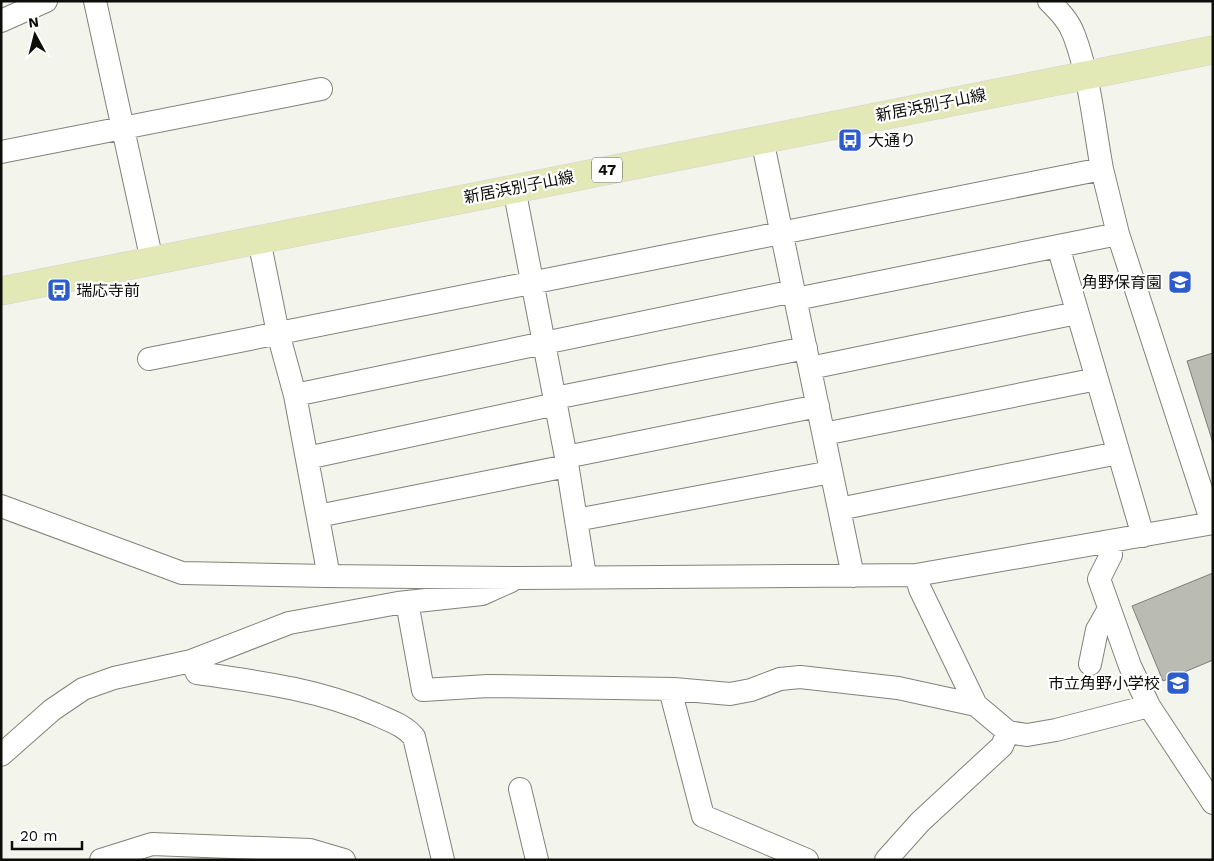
<svg xmlns="http://www.w3.org/2000/svg" width="1214" height="861" font-family="'Work Sans','Noto Sans JP',sans-serif">
  <rect width="100%" height="100%" fill="#f3f4eb"/>
  <path fill="#babbb2" stroke="#7e7f77" d="M 1213,353 L 1213,443 L 1187,361 Z
    M 1213,573 L 1213,660 L 1163,681 L 1132,606 Z"/>
  <g fill="none" stroke-linecap="round" stroke-linejoin="round">
    <g stroke="#81837a" stroke-width="24">
      <path id="minor" d="M 95,1 L 152,261
        M 1049,1 C 1059,11 1069,21 1074,35 C 1090,77 1094,126 1102,169
        M 1,21 L 46,1
        M 762,139 L 853,576
        M 1,152 L 321,89
        M 514,188 L 566,457 L 585,576
        M 259,240 L 278,333 L 295,395 L 327,566 L 326,576
        M 1058,246 L 1143,536
        M 796,299 L 1118,234
        M 149,359 L 1102,169 L 1118,234 L 1212,523
        M 810,368 L 1077,313
        M 295,395 L 794,291
        M 555,398 L 806,348
        M 824,434 L 1097,379
        M 566,457 L 818,406
        M 307,458 L 556,404
        M 1,506 L 182,573 L 326,576 L 520,578 L 916,575 L 1213,523
        M 839,509 L 1118,453
        M 318,516 L 567,466
        M 576,520 L 831,472
        M 1109,542 L 1111,555 L 1099,579 L 1130,666 L 1149,706
        M 916,575 L 920,589 L 976,705 L 1008,732 L 1027,735 L 1056,730 L 1149,706 L 1213,803
        M 407,602 L 423,690 L 488,686 L 674,689 L 730,694 L 751,690 L 780,679 L 800,677 L 898,688 L 976,705
        M 191,661 L 197,673 C 259,682 317,689 375,714 C 390,721 404,725 414,737 L 443,860
        M 1090,664 L 1097,630 L 1109,609
        M 674,689 L 672,697 L 703,816 L 807,860
        M 1,755 L 52,710 L 83,689 L 114,678 L 191,661 L 289,623 L 398,603 L 482,594 L 511,581
        M 520,789 L 537,860
        M 101,860 L 152,844 L 310,850 L 344,860
        M 886,860 L 920,822 L 1002,746 L 1008,732"/>
    </g>
    <g stroke="#d3d3d3" stroke-width="29">
      <path id="primary" d="M 1,291 L 1213,50"/>
    </g>
    <use href="#minor" stroke="#fff" stroke-width="22"/>
    <use href="#primary" stroke="#e3e9b6" stroke-width="28"/>
  </g>
  <defs>
    <g id="bus-square" transform="scale(1.25)"><rect x="-9" y="-9" width="18" height="18" rx="4" fill="#2e5ccb" stroke="#fff"/><path d="M-5-6H5V4H4V6H2V4H-2V6H-4V4H-5ZM-3.5-4V0h7V-4ZM-3.5 1.2v1.5H-2V1.2ZM2 1.2v1.5H3.5V1.2Z" fill="#fff"/></g>
    <g id="school-square" transform="scale(1.25)"><rect x="-9" y="-9" width="18" height="18" rx="4" fill="#2e5ccb" stroke="#fff"/><path d="M0-5L7-2L0 1L-7-2ZM-4 1L0 2.5L4 1V4Q0 6-4 4Z" fill="#fff"/></g>
  </defs>
  <g fill-rule="evenodd">
    <use href="#bus-square" x="850" y="140"/>
    <use href="#school-square" x="1180" y="282"/>
    <use href="#bus-square" x="59" y="290"/>
    <use href="#school-square" x="1178" y="683"/>
  </g>
  <g text-anchor="middle" dominant-baseline="central" stroke-width="4.5" stroke-linejoin="round" paint-order="stroke">
    <rect fill="#fff" stroke="#565654" stroke-width="1" x="592" y="157.5" width="30" height="25" rx="4"/>
    <g font-size="15" font-weight="bold" fill="#0d0d0a">
      <text x="607" y="170">47</text>
    </g>
    <g font-size="16" fill="#0d0d0a" stroke="#fff">
      <text transform="translate(931 105) rotate(-11)">新居浜別子山線</text>
      <text transform="translate(519 187) rotate(-11)">新居浜別子山線</text>
    </g>
    <g font-size="16" fill="#0d0d0a" stroke="#fff" text-anchor="start">
      <text x="868" y="140">大通り</text>
      <text x="1162" y="282" text-anchor="end">角野保育園</text>
      <text x="76" y="290">瑞応寺前</text>
      <text x="1160" y="683" text-anchor="end">市立角野小学校</text>
    </g>
  </g>
  <rect width="1214" height="861" fill="none" stroke="#0d0d0a" stroke-width="5"/>
  <g transform="translate(35 35) rotate(353)" stroke="#ffffff" stroke-width="4" paint-order="stroke">
  <path d="M0-4L9 19L0 12L-9 19Z" fill="#0d0d0a"/>
  <text y="-8" font-size="14" font-weight="bold" text-anchor="middle" fill="#0d0d0a">N</text>
  </g>
  <path d="M12 841v8h70v-8" fill="none" stroke="#0d0d0a" stroke-width="2.5"/>
  <text x="20" y="841" font-size="15" fill="#0d0d0a" stroke="#ffffff" stroke-width="4" paint-order="stroke">20 m</text>
</svg>
